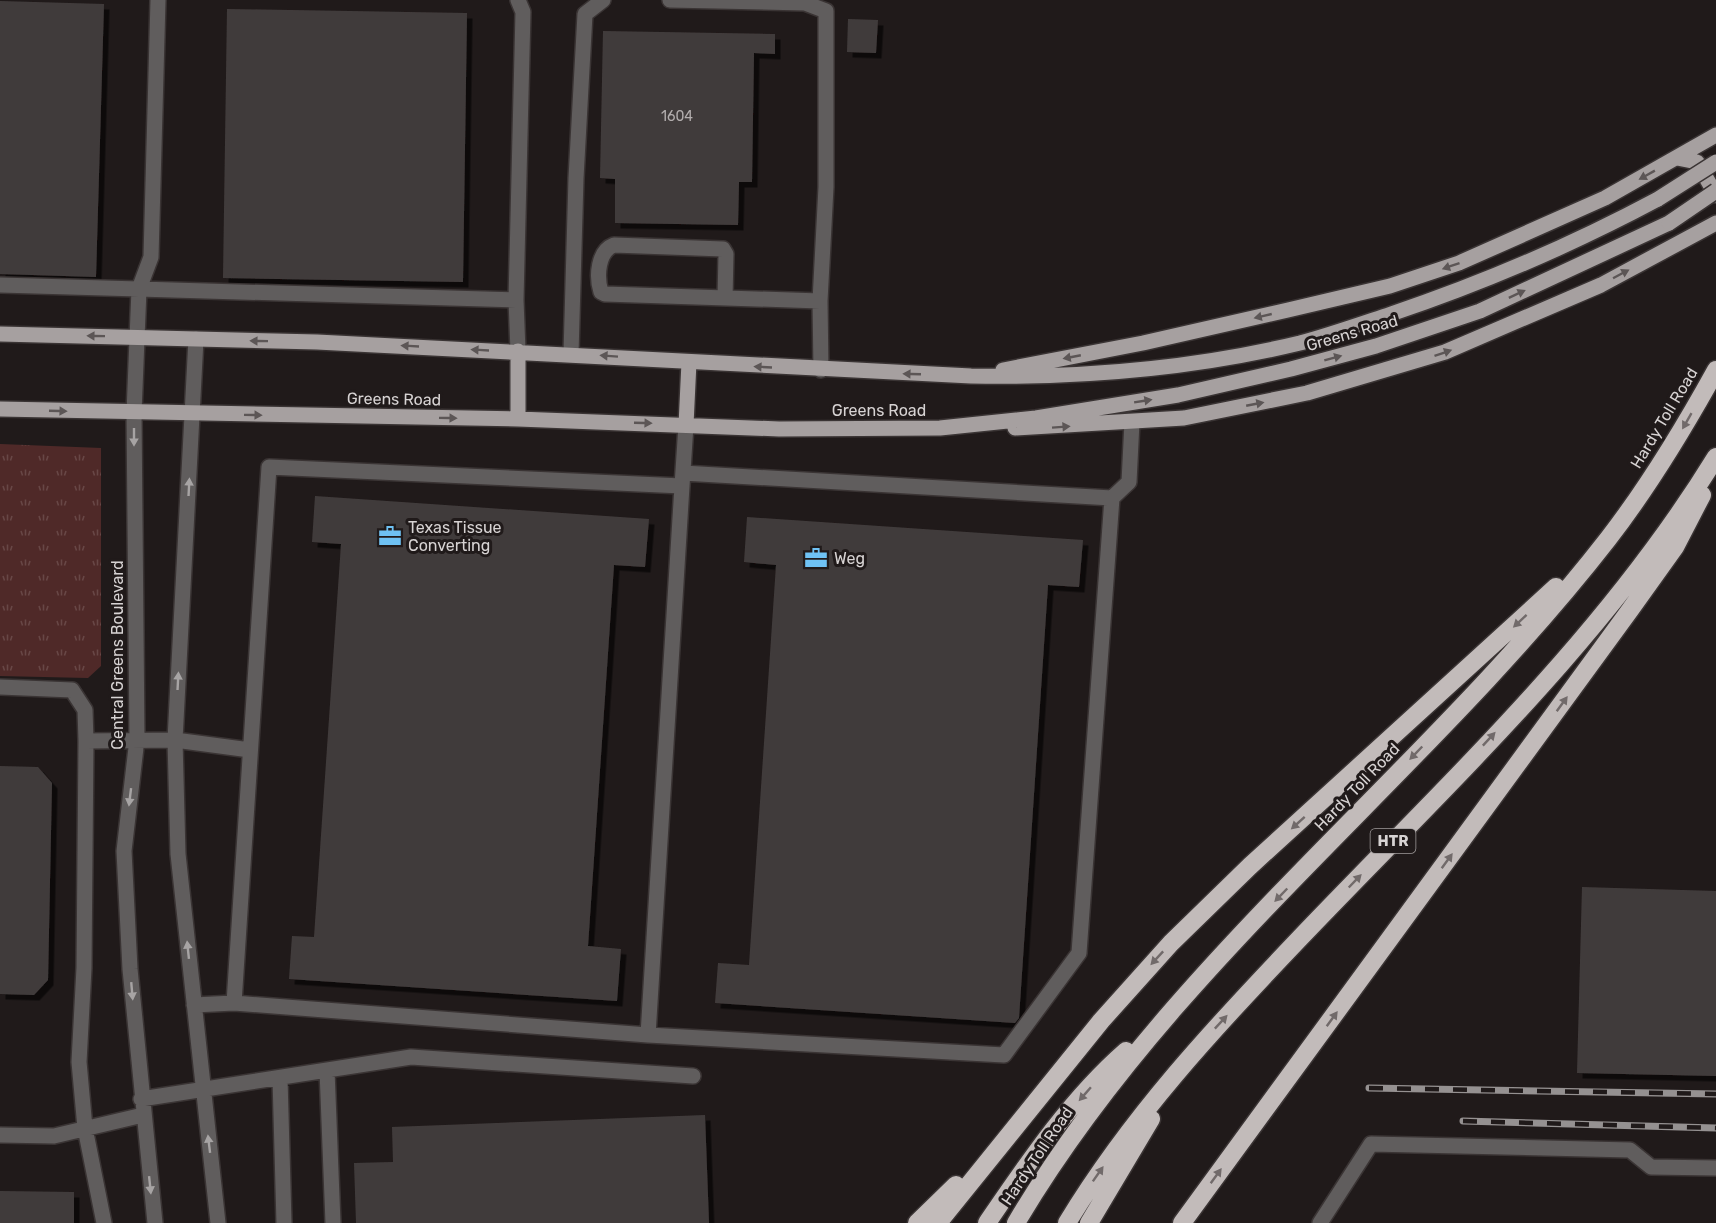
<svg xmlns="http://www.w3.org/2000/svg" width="1716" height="1223" font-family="Rubik,sans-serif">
  <defs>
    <pattern id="grass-tufts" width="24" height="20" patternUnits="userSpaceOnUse" patternTransform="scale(1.5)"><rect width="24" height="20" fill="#4f2928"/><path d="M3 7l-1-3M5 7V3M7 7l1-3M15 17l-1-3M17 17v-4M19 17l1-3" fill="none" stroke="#684746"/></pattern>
    <filter id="shadow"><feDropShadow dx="5.5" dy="5.5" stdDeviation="0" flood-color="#0009"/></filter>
  </defs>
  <rect width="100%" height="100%" fill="#201a1a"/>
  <path fill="url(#grass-tufts)" d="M 0,444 L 101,448 L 101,666 L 88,678 L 0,676 Z"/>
  <path fill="#413b3b" filter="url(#shadow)" d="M 0,1 L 104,4 L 96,277 L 0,274 Z
    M 227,9 L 467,13 L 463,282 L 223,278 Z
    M 848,19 L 878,20 L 876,53 L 847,52 Z
    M 603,31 L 775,34 L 775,54 L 754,53 L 752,182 L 739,182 L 738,225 L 615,223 L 615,179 L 600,178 Z
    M 315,496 L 649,519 L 645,567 L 614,565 L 588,946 L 621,949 L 617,1001 L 289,979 L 292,936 L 314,937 L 341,544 L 312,542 Z
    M 747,517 L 1083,540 L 1079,587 L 1048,585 L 1019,1018 L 1015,1023 L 715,1003 L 718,963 L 749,965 L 776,565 L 744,562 Z
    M 0,766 L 38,767 L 52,783 L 48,980 L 34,995 L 0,994 Z
    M 1582,887 L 1716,891 L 1716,1076 L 1577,1073 Z
    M 705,1115 L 709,1223 L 356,1223 L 354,1163 L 393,1162 L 392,1127 Z
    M 0,1191 L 74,1192 L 74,1223 L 0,1223 Z"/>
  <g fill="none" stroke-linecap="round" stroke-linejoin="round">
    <g stroke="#3a3434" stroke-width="18">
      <path id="minor" d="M 158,0 L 151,257 L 139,289 L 516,300 L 518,351
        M 670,0 L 805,3 L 826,11 L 826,187 L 820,301 L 821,370
        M 0,285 L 139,289 L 134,413 L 137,739 L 124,851 L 130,969 L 155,1223
        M 725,298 L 726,254 L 723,249 L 614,245 C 598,251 596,276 601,292 L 605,294 L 820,301
        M 516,300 L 523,12 L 518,0
        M 196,339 L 175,740 L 178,854 L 218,1223
        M 571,354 L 576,178 L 585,14 L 603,0
        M 683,473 L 1112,498 L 1079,953 L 1004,1055 L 648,1035 L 682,486 L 686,425
        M 1112,498 L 1129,482 L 1132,422
        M 0,687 L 72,690 L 85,710 L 86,741
        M 194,1005 L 234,1003
        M 648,1035 L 234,1003 L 269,467 L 682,486
        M 327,1070 L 333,1223
        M 280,1078 L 284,1223
        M 141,1099 L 411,1057 L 693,1076
        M 0,1135 L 54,1136 L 143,1115
        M 104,1223 L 85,1128 L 79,1062 L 84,968 L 86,741 L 175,740 L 250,750
        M 1320,1223 L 1371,1144 L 1630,1150 L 1651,1167 L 1716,1168"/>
    </g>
    <g stroke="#3a3434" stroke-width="18">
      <path id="major" d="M 1677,158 L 1697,162 L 1716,195
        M 0,334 L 317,342 L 971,376 C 1081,378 1192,369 1300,343 C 1330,335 1361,324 1391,314 C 1483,283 1572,245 1658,199
        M 518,351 L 518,419
        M 1003,370 L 1143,343 L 1288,310 L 1390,286 L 1459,263 L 1605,198 L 1716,135
        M 0,409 L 518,419 L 779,429 L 940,428 L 1036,418 L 1178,395 L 1291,369 L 1376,346 L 1480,311 L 1669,223
        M 686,425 L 689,362
        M 1015,428 L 1184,418 L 1307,393 L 1445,352 L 1601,285 L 1716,223"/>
    </g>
    <g stroke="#3a3434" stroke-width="21">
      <path id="highway" d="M 917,1223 L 956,1185
        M 938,1223 L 1101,1021 L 1171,943 L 1250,866 L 1556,587
        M 987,1223 C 1028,1163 1071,1099 1126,1051
        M 1016,1223 C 1171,961 1423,777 1608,539 C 1649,486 1684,428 1716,370
        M 1067,1223 C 1131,1117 1215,1027 1300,938 C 1446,785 1605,638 1716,457
        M 1089,1223 L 1151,1119
        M 1182,1223 L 1630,610 L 1675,547 L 1702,495"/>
    </g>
    <use href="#minor" stroke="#605d5d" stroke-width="15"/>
    <use href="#major" stroke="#a6a0a0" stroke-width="15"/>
    <use href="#highway" stroke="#c2bbba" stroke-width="18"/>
    <g stroke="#959191" stroke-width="7">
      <path id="rail" d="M 1369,1088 L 1716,1094
        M 1463,1121 L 1716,1128"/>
    </g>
    <use href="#rail" stroke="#201a1a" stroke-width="4.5" stroke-dasharray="14" stroke-linecap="butt"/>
    <g stroke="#3a3434" stroke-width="18" stroke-linecap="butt">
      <path id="major-bridge" d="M 1658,199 L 1716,162
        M 1669,223 L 1716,191"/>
    </g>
    <use href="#major-bridge" stroke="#a6a0a0" stroke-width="15"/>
  </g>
  <defs><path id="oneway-solid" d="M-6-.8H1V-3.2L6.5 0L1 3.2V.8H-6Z" transform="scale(1.5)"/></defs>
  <g fill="#5c5656">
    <use href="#oneway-solid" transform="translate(1647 175) rotate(151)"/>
    <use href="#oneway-solid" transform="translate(1451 266) rotate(161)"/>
    <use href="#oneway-solid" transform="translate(1621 274) rotate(-28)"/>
    <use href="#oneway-solid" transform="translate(1517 294) rotate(-25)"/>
    <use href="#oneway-solid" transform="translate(1263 316) rotate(167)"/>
    <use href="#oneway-solid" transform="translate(96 336) rotate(-179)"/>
    <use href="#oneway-solid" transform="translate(259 341) rotate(-179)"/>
    <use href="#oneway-solid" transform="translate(410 346) rotate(-177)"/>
    <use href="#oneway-solid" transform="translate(480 350) rotate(-177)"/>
    <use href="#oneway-solid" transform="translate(1443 353) rotate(-19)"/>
    <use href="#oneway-solid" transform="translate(609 356) rotate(-176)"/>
    <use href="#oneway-solid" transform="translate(1072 357) rotate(169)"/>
    <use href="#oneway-solid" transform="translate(1333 358) rotate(-15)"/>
    <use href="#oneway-solid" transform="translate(763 367) rotate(-177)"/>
    <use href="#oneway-solid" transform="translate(912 374) rotate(-178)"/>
    <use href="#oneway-solid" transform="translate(1143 401) rotate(-9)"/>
    <use href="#oneway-solid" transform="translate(1255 404) rotate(-11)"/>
    <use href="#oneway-solid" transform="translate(58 411) rotate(2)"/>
    <use href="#oneway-solid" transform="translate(253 415) rotate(1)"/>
    <use href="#oneway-solid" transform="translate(448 418) rotate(1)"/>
    <use href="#oneway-solid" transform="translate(643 423) rotate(2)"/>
    <use href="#oneway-solid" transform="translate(1061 427) rotate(-4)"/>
  </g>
  <g fill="#716a6a">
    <use href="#oneway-solid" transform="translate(1687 421) rotate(120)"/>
    <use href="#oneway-solid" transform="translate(1520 621) rotate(137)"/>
    <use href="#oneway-solid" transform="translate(1562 704) rotate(-54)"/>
    <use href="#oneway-solid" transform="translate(1489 739) rotate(-47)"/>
    <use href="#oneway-solid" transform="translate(1416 753) rotate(134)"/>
    <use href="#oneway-solid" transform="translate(1298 823) rotate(138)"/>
    <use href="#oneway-solid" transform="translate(1447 861) rotate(-54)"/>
    <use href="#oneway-solid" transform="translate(1355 881) rotate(-46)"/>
    <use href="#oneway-solid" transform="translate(1281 895) rotate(134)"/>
    <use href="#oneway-solid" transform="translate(1157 958) rotate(133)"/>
    <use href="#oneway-solid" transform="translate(1332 1019) rotate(-54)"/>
    <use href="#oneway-solid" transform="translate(1221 1022) rotate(-47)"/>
    <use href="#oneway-solid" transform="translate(1085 1094) rotate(131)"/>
    <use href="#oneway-solid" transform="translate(1098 1174) rotate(-55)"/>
    <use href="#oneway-solid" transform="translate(1216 1176) rotate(-54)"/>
  </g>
  <g fill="#a7a4a4">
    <use href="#oneway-solid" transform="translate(134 437) rotate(90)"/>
    <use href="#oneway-solid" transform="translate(189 487) rotate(-87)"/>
    <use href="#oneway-solid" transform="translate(178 681) rotate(-87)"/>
    <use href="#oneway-solid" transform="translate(130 797) rotate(97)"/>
    <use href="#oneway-solid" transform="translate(188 950) rotate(-96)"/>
    <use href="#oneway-solid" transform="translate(132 991) rotate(85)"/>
    <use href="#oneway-solid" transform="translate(209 1144) rotate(-97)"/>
    <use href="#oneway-solid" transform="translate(150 1185) rotate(84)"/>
  </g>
  <defs>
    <g id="office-bare" transform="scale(1.8)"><path d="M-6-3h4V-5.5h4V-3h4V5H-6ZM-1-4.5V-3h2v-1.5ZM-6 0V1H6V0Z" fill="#6fc2f4" stroke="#201a1a" stroke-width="2.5" paint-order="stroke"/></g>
  </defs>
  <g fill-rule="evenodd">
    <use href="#office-bare" x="390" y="536"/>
    <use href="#office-bare" x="816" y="558"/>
  </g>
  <g text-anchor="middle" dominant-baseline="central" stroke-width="6" stroke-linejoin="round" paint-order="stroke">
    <g font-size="14" fill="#b2adad">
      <text x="677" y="116">1604</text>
    </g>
    <rect fill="#201a1a" stroke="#a09c9c" stroke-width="1.5" x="1370.5" y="829" width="45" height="24" rx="4.5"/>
    <g font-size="15" font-weight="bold" fill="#d7d3d3">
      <text x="1393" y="841">HTR</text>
    </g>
    <g font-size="16" fill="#d7d3d3" stroke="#201a1a">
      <text transform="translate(1352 333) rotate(-16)">Greens Road</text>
      <text transform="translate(394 399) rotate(1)">Greens Road</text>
      <text x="879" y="410">Greens Road</text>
      <text transform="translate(1664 418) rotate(-59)">Hardy Toll Road</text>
      <text transform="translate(117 655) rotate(-90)">Central Greens Boulevard</text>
      <text transform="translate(1357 787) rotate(-46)">Hardy Toll Road</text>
      <text transform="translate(1037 1156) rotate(-56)">Hardy Toll Road</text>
    </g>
    <g font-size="16" fill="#d7d3d3" stroke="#201a1a" text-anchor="start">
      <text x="408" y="527">Texas Tissue<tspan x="408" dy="18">Converting</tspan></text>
      <text x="834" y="558">Weg</text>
    </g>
  </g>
</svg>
